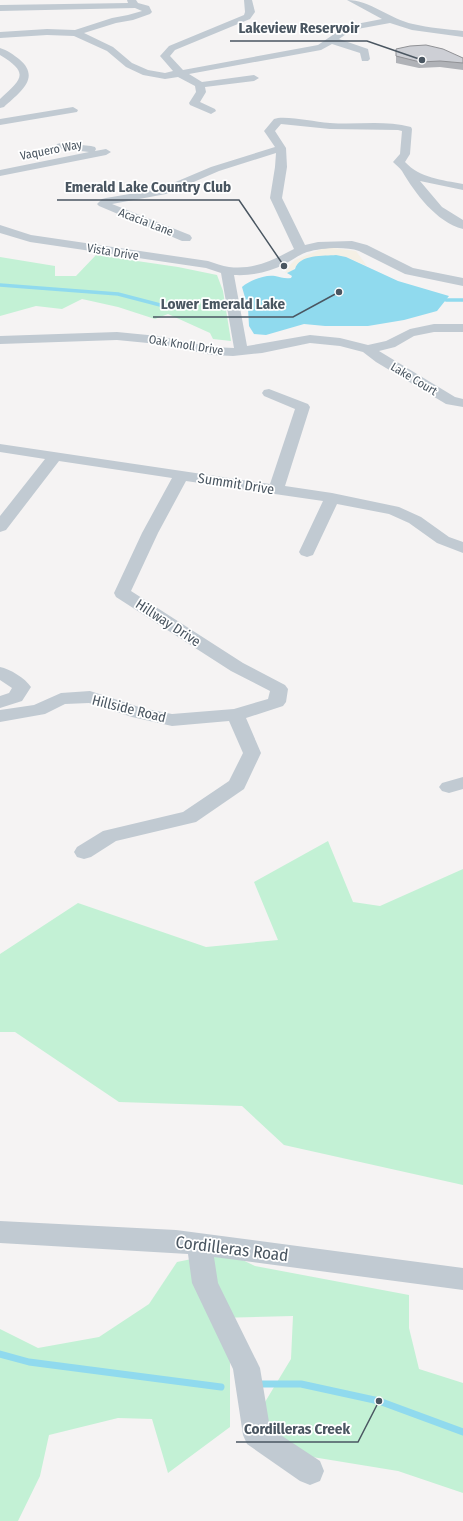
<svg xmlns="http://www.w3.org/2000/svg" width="463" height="1521" font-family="'Fira Sans Condensed',sans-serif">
  <rect width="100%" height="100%" fill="#f5f3f3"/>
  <path fill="#c3f1d5" d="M 96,255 L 178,267 L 217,275 L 223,291 L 231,341 L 213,339 L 210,333 L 168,314 L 155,319 L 118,307 L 82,299 L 62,309 L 36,306 L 0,316 L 0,257 L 55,266 L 55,276 L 76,276 Z
    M 328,841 L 353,902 L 380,906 L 463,869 L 463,1185 L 284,1145 L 242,1106 L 119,1102 L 15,1032 L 0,1032 L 0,954 L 78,903 L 206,947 L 278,940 L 254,882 Z
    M 226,1252 L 255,1266 L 409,1295 L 409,1328 L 419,1369 L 463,1383 L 463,1493 L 398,1471 L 294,1454 L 259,1436 L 265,1402 L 291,1359 L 293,1316 L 217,1318 L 230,1354 L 230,1427 L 168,1473 L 152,1419 L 118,1418 L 49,1435 L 40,1476 L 18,1521 L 0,1521 L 0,1329 L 38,1348 L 99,1337 L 149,1304 L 177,1262 Z"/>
  <path fill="#f5f0e5" d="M 326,247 L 356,251 L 367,266 L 346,257 L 326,256 L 305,259 L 301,261 L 292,271 L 285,273 L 291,264 L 295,260 Z"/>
  <path fill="#90daee" d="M 336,255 L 346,257 L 398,281 L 449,296 L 437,311 L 404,320 L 368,326 L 325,326 L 304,324 L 266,335 L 254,334 L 249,326 L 248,308 L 242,287 C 249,281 265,274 275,276 C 281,277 284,279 291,278 L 292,276 L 287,273 L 295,269 C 299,254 324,256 336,255 Z"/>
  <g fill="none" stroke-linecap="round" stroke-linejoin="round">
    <path stroke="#90daee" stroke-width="3.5" d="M 0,285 L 118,294 L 164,306
      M 446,300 L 463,300"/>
    <path stroke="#90daee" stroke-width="7" d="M 0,1354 L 29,1362 L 221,1387
      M 262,1384 L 301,1384 L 379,1401 L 463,1432"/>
    <path fill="#c1cad2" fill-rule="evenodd" d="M 127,0 L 136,0 L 138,3 L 149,6 L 152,12 L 150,14 L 133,20 L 116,23 L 84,33 L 113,47 L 132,63 L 148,70 L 165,73 L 173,71 L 160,56 L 169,46 L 244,15 L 245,12 L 244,0 L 252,0 L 255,12 L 250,19 L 175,50 L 170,56 L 183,70 L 318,45 L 346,26 L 382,19 L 347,0 C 370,0 390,19 413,24 C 429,28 447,29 463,31 L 463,37 L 412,30 L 390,23 L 352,30 L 339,39 L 368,49 L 370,59 L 368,61 L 362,61 L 360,53 L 332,44 L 321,50 L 189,74 L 202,82 L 254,75 L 259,78 L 254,81 L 205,87 L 206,92 L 200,102 L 215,109 L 216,111 L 211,114 L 190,105 L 189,103 L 196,92 L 195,86 L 178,77 L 165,79 L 143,75 L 126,67 L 107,51 L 74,36 L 47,35 L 0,38 L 0,32 L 47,29 L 75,30 L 112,18 L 128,15 L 142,11 L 135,8 L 0,11 L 0,5 L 128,3 Z
      M 0,48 C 7,50 14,55 19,59 C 42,78 19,93 4,107 L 0,108 L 0,99 C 22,79 30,73 0,55 Z
      M 73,107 L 78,110 L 77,112 L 0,125 L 0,119 Z
      M 278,118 C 296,117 313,122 330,123 C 358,125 384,120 411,127 L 412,129 L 410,154 L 405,162 C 420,178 442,180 463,184 L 463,190 L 420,181 L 442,207 L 463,220 L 463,229 C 436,222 415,193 402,171 C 400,168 396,165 393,162 L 400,154 L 402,131 L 398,130 L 330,129 L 281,124 L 275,131 L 286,148 L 287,167 L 282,198 L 305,245 L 318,242 L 352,241 L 367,245 L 413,268 L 463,278 L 463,286 L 405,274 L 359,251 C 344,246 322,248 307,252 C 299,255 292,260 285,264 C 269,272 252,276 234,275 L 247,346 L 310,335 L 340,338 L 368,345 L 386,341 L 410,329 L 434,324 L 463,324 L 463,332 L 434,332 L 414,336 L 395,347 L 379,351 L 455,397 L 463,399 L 463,407 L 446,404 L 376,362 L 363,352 L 340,346 L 310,343 L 262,353 L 233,356 L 212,355 L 158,344 L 117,340 L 0,344 L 0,336 L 117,332 L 158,336 L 212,347 L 234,348 L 221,273 L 206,268 L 30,242 L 0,233 L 0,225 L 31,235 L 208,261 C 215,263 222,266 229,267 C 254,270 273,260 294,249 L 270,198 L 275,167 L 276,153 L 219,171 L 166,194 L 112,204 L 190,235 L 192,238 L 190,241 L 182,241 L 99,206 L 97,204 L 102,199 L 106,198 L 159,189 L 211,167 L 275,147 L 264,131 L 274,119 Z
      M 61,143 L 91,146 L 95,147 L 96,149 L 95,151 L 106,149 L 111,152 L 106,155 L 0,176 L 0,170 L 89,152 L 57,148 L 56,146 L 57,144 Z
      M 269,389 L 308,404 L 310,407 L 285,486 L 332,493 L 399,507 L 421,517 L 449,537 L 463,542 L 463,553 L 437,543 L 409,523 L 389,514 L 337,504 L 313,555 L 307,557 L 301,555 L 299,552 L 323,501 L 186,481 L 158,533 L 131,591 L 243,663 L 285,685 L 288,689 L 286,702 L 283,706 L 246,718 L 261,753 L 244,789 L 196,822 L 116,841 L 91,857 L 84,859 L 77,857 L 74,852 L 77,847 L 103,831 L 183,812 L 229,781 L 243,753 L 229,721 L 172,726 L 132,717 L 89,703 L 65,704 L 45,714 L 0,722 L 0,710 L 34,705 L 61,693 L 90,691 L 142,708 L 172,714 L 234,709 L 268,699 L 270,691 L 231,671 L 116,597 L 114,593 L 142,533 L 172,478 L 59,461 L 6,530 L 0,532 L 0,516 L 45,459 L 0,452 L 0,444 L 270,484 L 295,409 L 264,396 L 262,393 L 264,390 Z
      M 0,667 C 10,669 25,678 31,687 L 22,701 L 0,708 L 0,696 L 9,693 L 12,688 L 0,680 Z
      M 463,777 L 463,789 L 449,793 L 442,791 L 439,787 L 442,783 Z
      M 0,1221 L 176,1230 L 463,1268 L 463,1290 L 214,1257 L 218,1283 L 260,1368 L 270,1428 L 320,1461 L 324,1471 L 320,1481 L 310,1485 L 300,1481 L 247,1444 L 243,1435 L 233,1369 L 192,1283 L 188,1254 L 0,1243 Z"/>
  </g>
  <path fill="#b0b2b7" d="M 396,49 L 463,58 L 463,70 L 440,67 L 419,68 L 396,63 Z"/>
  <path fill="#cdcfd5" stroke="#909195" d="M 426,45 L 443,49 L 463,58 L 463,63 L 440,61 L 420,62 L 396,56 L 396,49 L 410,46 Z"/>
  <g text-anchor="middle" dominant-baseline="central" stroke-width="3.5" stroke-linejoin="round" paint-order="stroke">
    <g font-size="12" fill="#4a5661" stroke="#fff">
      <text transform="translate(51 150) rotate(-11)">Vaquero Way</text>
      <text transform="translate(146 222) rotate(21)">Acacia Lane</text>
      <text transform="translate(113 252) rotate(9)">Vista Drive</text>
      <text transform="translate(186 345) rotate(9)">Oak Knoll Drive</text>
      <text transform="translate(414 379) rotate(31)">Lake Court</text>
    </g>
    <g font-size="14" fill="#4a5661" stroke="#fff">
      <text transform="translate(236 484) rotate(9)">Summit Drive</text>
      <text transform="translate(168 623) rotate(33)">Hillway Drive</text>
      <text transform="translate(129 709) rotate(14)">Hillside Road</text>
    </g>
    <g font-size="17" fill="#4a5661" stroke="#fff">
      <text transform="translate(232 1249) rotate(7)">Cordilleras Road</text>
    </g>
  </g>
  <path fill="none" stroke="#4a5661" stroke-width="1.5" d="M422 60L367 41H230M284 266L239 200H57M339 292L293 317H153M379 1401L358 1442H236"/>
  <g fill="#4a5661" stroke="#fff" stroke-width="1.5">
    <circle cx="422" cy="60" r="4"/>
    <circle cx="284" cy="266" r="4"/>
    <circle cx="339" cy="292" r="4"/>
    <circle cx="379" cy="1401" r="4"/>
  </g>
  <g font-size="15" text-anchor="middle" font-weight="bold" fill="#4a5661" stroke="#fff" stroke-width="3.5" stroke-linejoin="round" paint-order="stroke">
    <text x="299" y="33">Lakeview Reservoir</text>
    <text x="148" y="192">Emerald Lake Country Club</text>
    <text x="223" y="309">Lower Emerald Lake</text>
    <text x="297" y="1434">Cordilleras Creek</text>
  </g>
</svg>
